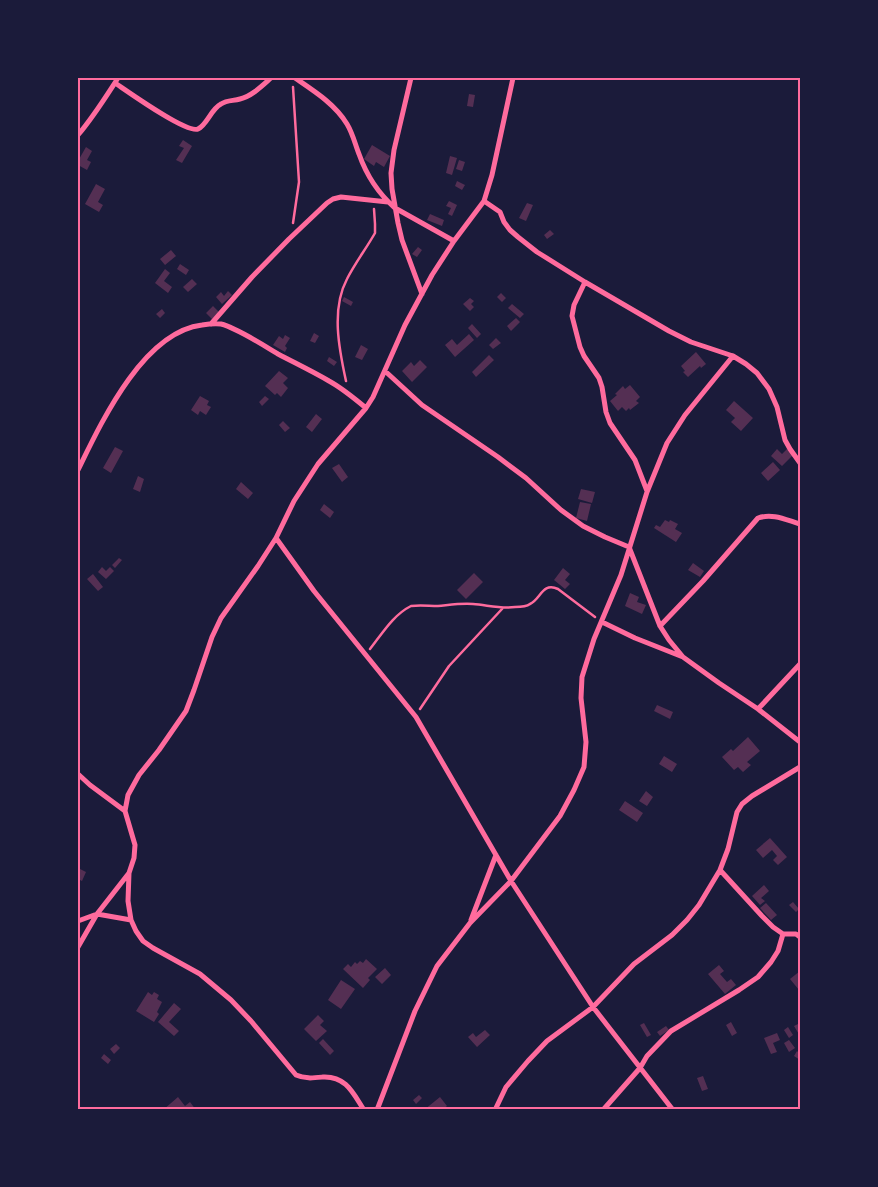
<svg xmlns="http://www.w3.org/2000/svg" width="878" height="1187" font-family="Montserrat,sans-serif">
  <rect width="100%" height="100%" fill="#1b1b3a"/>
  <path fill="#542f53" d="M 469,94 L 475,95 L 473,107 L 467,106 Z
    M 183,140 L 192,146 L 182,163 L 176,160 L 184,148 L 179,146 Z
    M 372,145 L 390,156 L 384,167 L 376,162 L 374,166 L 364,159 Z
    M 86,147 L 92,151 L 87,160 L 91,162 L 87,170 L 78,165 L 78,161 Z
    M 450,156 L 457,158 L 452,175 L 446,173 Z
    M 459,160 L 465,162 L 462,171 L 456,169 Z
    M 457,181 L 465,185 L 462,190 L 455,186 Z
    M 96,184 L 105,189 L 98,202 L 103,205 L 99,212 L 85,204 Z
    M 449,201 L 457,205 L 452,216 L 448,214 L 451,208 L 446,206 Z
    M 527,203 L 533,205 L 526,221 L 519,218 Z
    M 430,214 L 444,220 L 442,226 L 427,220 Z
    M 550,230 L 554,234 L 547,239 L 544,235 Z
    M 418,247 L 422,250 L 417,257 L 412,254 Z
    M 171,250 L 176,256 L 165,265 L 160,259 Z
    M 180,264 L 189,270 L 186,275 L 177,269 Z
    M 165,269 L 170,273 L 164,281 L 172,287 L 168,293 L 155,283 Z
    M 192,279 L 197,284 L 188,292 L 183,287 Z
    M 228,291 L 232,295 L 222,304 L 216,297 L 221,292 L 224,296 Z
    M 501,293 L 506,298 L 502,302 L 497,297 Z
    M 344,297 L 353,302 L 351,306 L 342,301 Z
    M 470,298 L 474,301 L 471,304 L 474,307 L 470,311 L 463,304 Z
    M 512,304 L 524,314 L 520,318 L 508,308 Z
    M 213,306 L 219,312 L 212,319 L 206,313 Z
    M 162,309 L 165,313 L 160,318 L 156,314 Z
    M 516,318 L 520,322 L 511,331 L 507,326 Z
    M 472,324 L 481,334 L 477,338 L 468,328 Z
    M 314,333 L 319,336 L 315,343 L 310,341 Z
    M 469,334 L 474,340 L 455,357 L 445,345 L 452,339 L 457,345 Z
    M 285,335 L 290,338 L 285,346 L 287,348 L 285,352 L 273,345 L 279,336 L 283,339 Z
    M 496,338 L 501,343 L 493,349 L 489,345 Z
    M 361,345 L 368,349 L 362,360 L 355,357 Z
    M 696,352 L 706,364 L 701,368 L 700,366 L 688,377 L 683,372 L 685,371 L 681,366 Z
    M 489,355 L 494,360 L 476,377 L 472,372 Z
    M 329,357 L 337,362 L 334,366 L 327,361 Z
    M 420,360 L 427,367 L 412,382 L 402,371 L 411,362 L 414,366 Z
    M 279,371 L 288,378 L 283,383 L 288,388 L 281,397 L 277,393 L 275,395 L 265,386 Z
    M 630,385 L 640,397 L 636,401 L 639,403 L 630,410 L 629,408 L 626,411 L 622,407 L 618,411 L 610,401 L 617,395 L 615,394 L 623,386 L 625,389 Z
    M 200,396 L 209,401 L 207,405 L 211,407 L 206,415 L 200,411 L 198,415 L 191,410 Z
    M 265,396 L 269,399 L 262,406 L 259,402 Z
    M 734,401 L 753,418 L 741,431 L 731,422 L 735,418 L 726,410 Z
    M 316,414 L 322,419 L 312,432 L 306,427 Z
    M 283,421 L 290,428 L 285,432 L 279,425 Z
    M 115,447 L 123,451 L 111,473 L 103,468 Z
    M 777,449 L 782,454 L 787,449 L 793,455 L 782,466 L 771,456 Z
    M 773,462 L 780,470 L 768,481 L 761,473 Z
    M 339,464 L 348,477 L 342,482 L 332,468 Z
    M 138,476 L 144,479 L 140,492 L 133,489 Z
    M 241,482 L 253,493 L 248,499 L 236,489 Z
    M 581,489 L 595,492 L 592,503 L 578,499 Z
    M 580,502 L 591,504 L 587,521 L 576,518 Z
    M 324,504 L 334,512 L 330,518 L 320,510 Z
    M 665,520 L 669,522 L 670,520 L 678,524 L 675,529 L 682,533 L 676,542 L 654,528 L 656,525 L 660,527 Z
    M 119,558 L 122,560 L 115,568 L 112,565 Z
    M 693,563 L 704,571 L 700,577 L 688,570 Z
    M 102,567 L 106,571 L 110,567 L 114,571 L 106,579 L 98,572 Z
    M 563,568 L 570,574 L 565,580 L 570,584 L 565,589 L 554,580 Z
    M 474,573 L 483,582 L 466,599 L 457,590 Z
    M 93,574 L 103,587 L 98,591 L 87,579 Z
    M 630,593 L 639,597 L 637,602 L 646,605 L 642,614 L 625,606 Z
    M 657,705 L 673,712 L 670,719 L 654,711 Z
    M 748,737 L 760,751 L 747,762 L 751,765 L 743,772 L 738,767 L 734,770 L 722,757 L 731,749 L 733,751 Z
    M 664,756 L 677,764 L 672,772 L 659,764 Z
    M 646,791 L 653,797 L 647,806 L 639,801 Z
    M 625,801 L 643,813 L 637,822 L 619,810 Z
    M 770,838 L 787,857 L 778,865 L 773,860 L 777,856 L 772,850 L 763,858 L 756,850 Z
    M 78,868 L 86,872 L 82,881 L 78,879 Z
    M 764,885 L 769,891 L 761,898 L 765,901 L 760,905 L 752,896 Z
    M 793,902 L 799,909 L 796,912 L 789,905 Z
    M 766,903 L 777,915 L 771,920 L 760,908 Z
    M 366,959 L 377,969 L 368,978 L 370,980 L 363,988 L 343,969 L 348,964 L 351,967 L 355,962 L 357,964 L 360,961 L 363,963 Z
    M 719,965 L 724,971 L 720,974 L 727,982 L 731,979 L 736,985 L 725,994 L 708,974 Z
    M 385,968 L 391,975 L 382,984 L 375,977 Z
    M 800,971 L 800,979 L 799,981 L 800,983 L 800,989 L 799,990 L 790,979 Z
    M 341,980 L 355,989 L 341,1009 L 328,1000 Z
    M 148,992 L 152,995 L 154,992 L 159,995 L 157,999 L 162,1002 L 157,1012 L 159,1014 L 154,1022 L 136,1011 Z
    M 174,1003 L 181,1009 L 169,1022 L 179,1031 L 174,1036 L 158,1022 Z
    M 318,1015 L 324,1021 L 320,1025 L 327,1031 L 316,1041 L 304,1029 Z
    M 731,1022 L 737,1033 L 732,1036 L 726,1025 Z
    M 644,1023 L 651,1035 L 647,1037 L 640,1025 Z
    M 800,1023 L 800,1036 L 794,1026 Z
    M 666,1026 L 669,1030 L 660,1036 L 657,1032 Z
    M 788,1027 L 793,1035 L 789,1038 L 784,1030 Z
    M 485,1030 L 490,1035 L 477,1047 L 468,1037 L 473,1033 L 476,1037 Z
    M 777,1033 L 780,1040 L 773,1043 L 777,1052 L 771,1054 L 764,1038 Z
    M 323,1039 L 334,1051 L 330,1055 L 319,1043 Z
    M 789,1040 L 795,1048 L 789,1052 L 784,1043 Z
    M 116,1044 L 120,1048 L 114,1054 L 110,1049 Z
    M 797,1051 L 800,1054 L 800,1064 L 798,1062 L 800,1060 L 794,1056 Z
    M 104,1054 L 111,1060 L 108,1064 L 101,1058 Z
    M 703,1076 L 708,1089 L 702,1091 L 697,1078 Z
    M 419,1095 L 422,1098 L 416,1104 L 413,1100 Z
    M 178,1097 L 185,1106 L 190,1102 L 196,1110 L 163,1110 Z
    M 440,1097 L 447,1106 L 442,1110 L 424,1110 Z"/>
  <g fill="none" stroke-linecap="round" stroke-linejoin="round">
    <path stroke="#ff6b9d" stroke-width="2.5" d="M 293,87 L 299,182 L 293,223
      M 346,381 C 339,349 331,309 347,279 C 355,263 366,249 375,233 L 375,224 L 374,209
      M 370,649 C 382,634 393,615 411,606 C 420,605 429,606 438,606 C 449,605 461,603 473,604 C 487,605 501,609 515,607 C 520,607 526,607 530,604 C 541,599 542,582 558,589 L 595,617
      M 420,709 L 449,666 L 502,609"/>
    <path stroke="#ff6b9d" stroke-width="5" d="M 295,78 C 314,91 335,104 347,124 C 353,134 355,144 359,154 C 366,174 379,194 395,208 L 454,241
      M 411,78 L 394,150 L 391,173 L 392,189 L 398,223 L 402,240 L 422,294
      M 115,83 C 127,91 187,134 198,129 C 207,125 211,109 221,104 C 227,100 233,101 240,99 C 252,96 262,86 271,78
      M 78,135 C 94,116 105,98 118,78
      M 484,201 L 500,212 L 504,222 L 510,230 L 518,237 L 537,252 L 585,282 L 669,331 L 691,342 L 733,356 L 746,364 L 757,373 L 769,389 L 777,407 L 785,440 L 790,449 L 800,463
      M 585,282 L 574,305 L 572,316 L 580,347 L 584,356 L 599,378 L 602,387 L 606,412 L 610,423 L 635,460 L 647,491
      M 211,324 L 252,277 L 289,239 L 327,203 L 333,199 L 341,197 L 388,202
      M 385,371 L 422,405 L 498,457 L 526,478 L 561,510 L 583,526 L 605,537 L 629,547 L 660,626 L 669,640 L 683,657
      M 78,470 C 101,423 143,332 202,325 C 208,324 214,323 221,324 C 237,328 263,345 278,354 C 295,363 312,371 329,381 C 342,388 354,398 366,408
      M 276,538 L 314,591 L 416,717 L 511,881 L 593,1007 L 673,1110
      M 602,622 L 635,638 L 683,657 L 719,683 L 758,709 L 800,742
      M 660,626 L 703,581 L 758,518 C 773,513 786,520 800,524
      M 758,709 L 800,664
      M 78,774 L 90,785 L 125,811
      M 720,870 L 762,916 L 773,927 L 783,934 L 796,934 L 800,937
      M 471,920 L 496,855
      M 78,921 L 97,914 L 131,920
      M 78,947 L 97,914 L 129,873
      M 364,1110 C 353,1093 346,1076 323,1077 C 313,1078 305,1079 296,1075 L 251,1021 L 231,1000 L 200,974 L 153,948 L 143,941 L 136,931 L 131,920 L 128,901 L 129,873 L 134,858 L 135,845 L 125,811 L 128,795 L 139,775 L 159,750 L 186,711 L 194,690 L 212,637 L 221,618 L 258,566 L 276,538 L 294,501 L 318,464 L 366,408 L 373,397 L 405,325 L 432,275 L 454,241 L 484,201 L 492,175 L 513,78
      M 377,1110 L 415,1011 L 437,966 L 470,923 L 511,881 L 560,816 L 574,790 L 584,767 L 586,742 L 581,698 L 582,677 L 594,639 L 621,575 L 647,492 L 667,443 L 685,415 L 733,356
      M 495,1110 L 506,1087 L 528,1061 L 547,1041 L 593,1007 L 634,964 L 672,935 L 687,920 L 699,905 L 720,870 L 728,849 L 737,812 L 742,804 L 752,796 L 800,767
      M 603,1110 L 640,1068 L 647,1056 L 671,1031 L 739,990 L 758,977 L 771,962 L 778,951 L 783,934"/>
  </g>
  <rect width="878" height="1187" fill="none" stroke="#1b1b3a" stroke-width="158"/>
  <rect x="79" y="79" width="720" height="1029" fill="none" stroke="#ff6b9d" stroke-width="2"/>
</svg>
